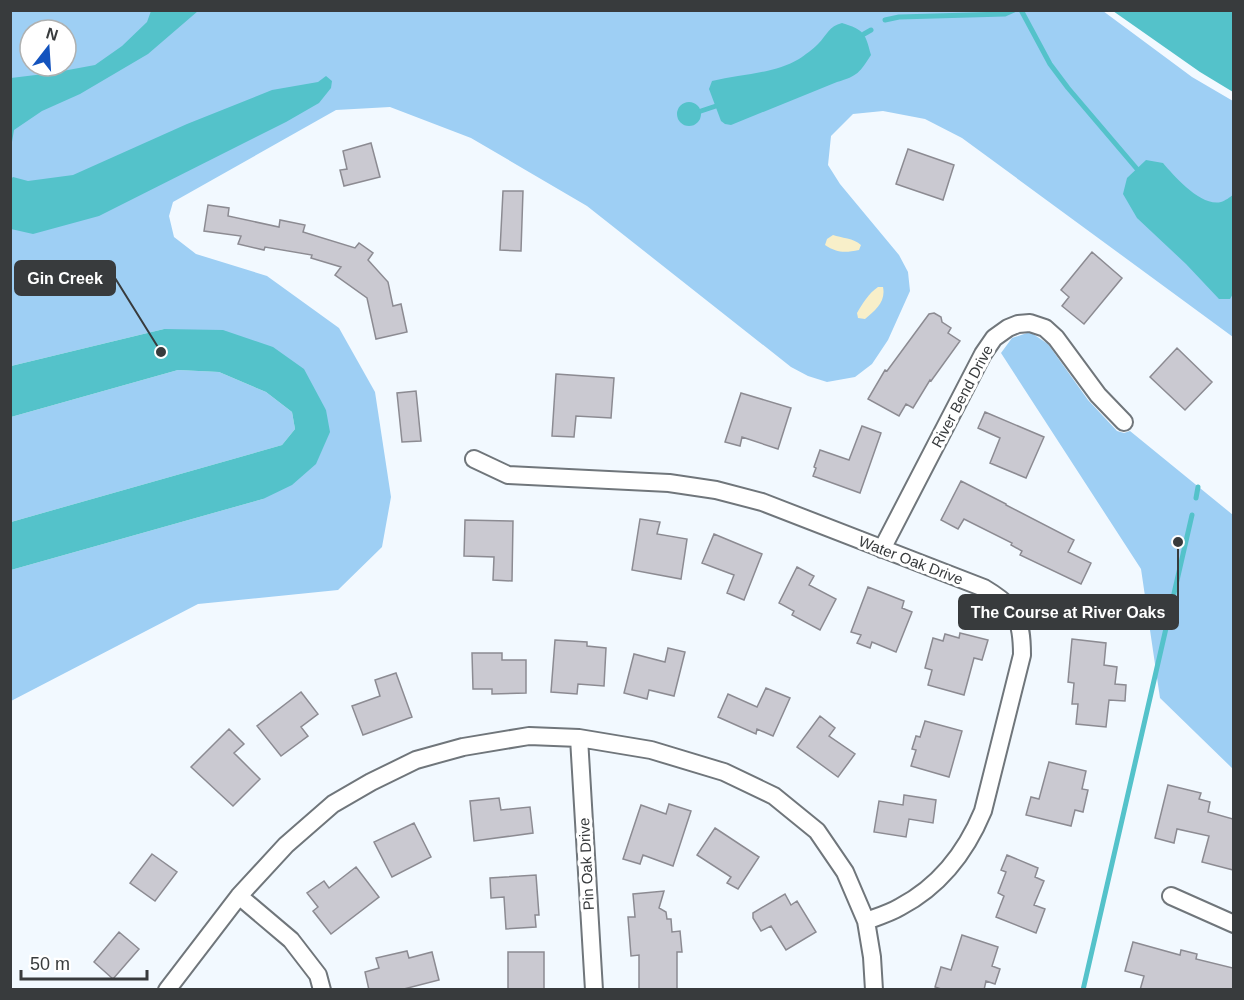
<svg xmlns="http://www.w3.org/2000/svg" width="1244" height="1000" font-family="Arial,sans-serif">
  <rect width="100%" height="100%" fill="#f2f9ff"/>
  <path fill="#9ecff4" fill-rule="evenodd" d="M 10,11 L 1103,11 L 1192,77 L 1233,101 L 1233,337 L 962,138 L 925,119 L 883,111 L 853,114 L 831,136 L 828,165 L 840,184 L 899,255 L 908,272 L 910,291 L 888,340 L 872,364 L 855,377 L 827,382 L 808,376 L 791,367 L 587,206 L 471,138 L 390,107 L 336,110 L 173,202 L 169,216 L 174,237 L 196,254 L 267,276 L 339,328 L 375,392 L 391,497 L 382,547 L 338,590 L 198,604 L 11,701 L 11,570 L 263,499 L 326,410 L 164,329 L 11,366 ZM 30,30 L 66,30 L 66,66 L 30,66 Z
    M 1030,332 L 1048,344 L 1088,400 L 1117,431 L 1124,433 L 1130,431 L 1233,515 L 1233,769 L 1160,698 L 1141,569 L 1001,353 L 1012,338 Z
    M 178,370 L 219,372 L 266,392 L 292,412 L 295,429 L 282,445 L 11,522 L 11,417 Z"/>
  <path fill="#f8efc9" d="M 833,235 C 841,238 854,238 861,245 L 859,250 C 845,253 837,253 825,245 L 827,239 Z
    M 878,287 L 883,287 C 886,301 876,310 865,319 L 858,318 L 857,313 C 863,303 868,294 878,287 Z"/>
  <path fill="#54c2ca" d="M 151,11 L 198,11 L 148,54 L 80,94 L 42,111 L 14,130 L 11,148 L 11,78 L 52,73 L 95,65 L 122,46 L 147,22 Z
    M 1113,11 L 1233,11 L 1233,92 L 1200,72 Z
    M 842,23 C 864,30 865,32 871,55 C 860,72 858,76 837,82 L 731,125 L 725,124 L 721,121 L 709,89 L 712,81 C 741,74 774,74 799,59 C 805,55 813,49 818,44 C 827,35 829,26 842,23 Z
    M 326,76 L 332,81 L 331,88 L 319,103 L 286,122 L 99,216 L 33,234 L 11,229 L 11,179 L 13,177 L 28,181 L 73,175 L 187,124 L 272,90 L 318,82 Z
    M677 114a12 12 0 1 1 24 0a12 12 0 1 1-24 0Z
    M 1146,160 L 1163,163 C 1174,176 1201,207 1221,202 C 1225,201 1230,197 1233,195 L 1234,292 L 1230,299 L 1219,299 L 1186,264 L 1137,218 L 1123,194 L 1127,178 Z
    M 164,329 L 223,330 L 273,347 L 304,369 L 326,410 L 330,432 L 316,464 L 292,485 L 263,499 L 11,570 L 11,522 L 282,445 L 295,429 L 292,412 L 266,392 L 219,372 L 178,370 L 11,417 L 11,366 Z"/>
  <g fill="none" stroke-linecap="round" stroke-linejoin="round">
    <path stroke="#54c2ca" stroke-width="5" d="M 1021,10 L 1050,64 L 1068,88 L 1137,169
      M 885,20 L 899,17 L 1005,14 L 1014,10
      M 864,34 L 871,30
      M 701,111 L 716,106
      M 1196,498 L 1198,487
      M 1083,990 L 1192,515"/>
  </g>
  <path fill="#cac9d1" stroke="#8c8b92" stroke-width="1.5" d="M 371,143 L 380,177 L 344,186 L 340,170 L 347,169 L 343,151 Z
    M 908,149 L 954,165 L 943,200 L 896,184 Z
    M 503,191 L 523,191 L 521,251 L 500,250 Z
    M 208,205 L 229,208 L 228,216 L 279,227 L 280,220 L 305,225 L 303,232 L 355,248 L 359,243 L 373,253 L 368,260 L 388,282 L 393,306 L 401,304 L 407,332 L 376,339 L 367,298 L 335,275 L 341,267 L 311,258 L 312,255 L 265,247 L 264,250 L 238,244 L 241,236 L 204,231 Z
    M 1092,252 L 1122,278 L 1084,324 L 1062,306 L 1069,297 L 1061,290 Z
    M 934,313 L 941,317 L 942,322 L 951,328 L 948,333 L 960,341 L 931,381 L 930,380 L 913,408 L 906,404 L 899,416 L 868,399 L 885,370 L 887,371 L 929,314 Z
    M 1177,348 L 1212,382 L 1185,410 L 1150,377 Z
    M 556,374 L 614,378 L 611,418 L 576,416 L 574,437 L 552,436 Z
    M 416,391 L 421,441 L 402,442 L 397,393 Z
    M 741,393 L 791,408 L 778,449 L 742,437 L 740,446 L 725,442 Z
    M 985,412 L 1044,437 L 1026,478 L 990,463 L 1000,438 L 978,428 Z
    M 862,426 L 881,433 L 860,493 L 813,476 L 816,468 L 814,467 L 820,450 L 849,460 Z
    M 961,481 L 1006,504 L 1006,505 L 1074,540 L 1068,552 L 1091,563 L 1081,584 L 1020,555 L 1022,551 L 1011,545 L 1012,543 L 964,519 L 958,529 L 941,520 Z
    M 640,519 L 660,522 L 657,534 L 687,539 L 681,579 L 632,570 Z
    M 465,520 L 513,521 L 512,581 L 493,580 L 494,557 L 464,556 Z
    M 714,534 L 762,554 L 744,600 L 727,593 L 734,575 L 702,563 Z
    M 797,567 L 814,576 L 809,585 L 836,599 L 820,630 L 792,615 L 794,611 L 779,603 Z
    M 868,587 L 904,601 L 902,608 L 912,612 L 896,652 L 872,642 L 870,648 L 857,643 L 861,635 L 851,632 Z
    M 960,633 L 988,640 L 982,660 L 974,658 L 964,695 L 928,685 L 932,670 L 925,668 L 933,638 L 943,641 L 945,634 L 959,638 Z
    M 1072,639 L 1106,643 L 1104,665 L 1117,667 L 1115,684 L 1126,685 L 1125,701 L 1109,700 L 1106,727 L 1076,724 L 1078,704 L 1072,704 L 1074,683 L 1068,682 Z
    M 555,640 L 587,642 L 587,646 L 606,648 L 604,686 L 578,684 L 577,694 L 551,692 Z
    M 668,648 L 685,652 L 674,696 L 649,690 L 647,699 L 624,693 L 634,654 L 665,662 Z
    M 472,653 L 502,653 L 502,660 L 526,660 L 526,693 L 492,694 L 492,689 L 473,689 Z
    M 396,673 L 412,717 L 363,735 L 352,706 L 380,696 L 375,680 Z
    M 766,688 L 790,698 L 773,736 L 757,729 L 756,734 L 718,717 L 728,694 L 757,707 Z
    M 301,692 L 318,714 L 301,727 L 308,736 L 281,756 L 257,726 Z
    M 820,716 L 835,728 L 829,736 L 855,754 L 838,777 L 797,747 Z
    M 925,721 L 962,731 L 949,777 L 911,766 L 916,750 L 912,749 L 916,736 L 920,737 Z
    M 229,729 L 244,744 L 234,753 L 260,779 L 233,806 L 191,767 Z
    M 1049,762 L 1086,771 L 1082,789 L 1088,790 L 1083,812 L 1075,810 L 1071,826 L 1026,815 L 1031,797 L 1039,799 Z
    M 1168,785 L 1201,793 L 1199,799 L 1210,802 L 1208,812 L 1233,819 L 1233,870 L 1202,862 L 1209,836 L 1177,829 L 1174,843 L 1155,838 Z
    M 904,795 L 936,800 L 933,823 L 909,819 L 906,837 L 874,832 L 879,801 L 903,805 Z
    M 499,798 L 501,810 L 530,807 L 533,833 L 474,841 L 470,801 Z
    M 669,804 L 691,811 L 673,866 L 643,855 L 640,864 L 623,859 L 641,805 L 666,814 Z
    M 414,823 L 431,857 L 392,877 L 374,842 Z
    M 715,828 L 759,857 L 738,889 L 727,883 L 731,877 L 697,855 Z
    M 152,854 L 177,872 L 155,901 L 130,883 Z
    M 1007,855 L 1038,868 L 1035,877 L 1044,881 L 1034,905 L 1045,909 L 1036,933 L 996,917 L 1004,896 L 998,893 L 1006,872 L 1001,870 Z
    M 356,867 L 379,897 L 331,934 L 313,911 L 318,907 L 307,893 L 324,881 L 329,888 Z
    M 536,875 L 539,915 L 535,915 L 536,927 L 506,929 L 504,897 L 491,898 L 490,878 Z
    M 664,891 L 659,908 L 666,912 L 667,919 L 671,919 L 672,932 L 680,931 L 682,952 L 677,952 L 677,990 L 639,990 L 639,955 L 631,956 L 628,917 L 635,917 L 633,894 Z
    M 785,894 L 791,905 L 797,901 L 816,932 L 786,950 L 771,926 L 761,931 L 753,918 L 753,913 Z
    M 119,932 L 139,949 L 113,979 L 94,962 Z
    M 962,935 L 998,947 L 992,966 L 1000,969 L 995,984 L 986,981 L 984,990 L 944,990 L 935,987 L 941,967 L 951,970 Z
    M 1133,942 L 1180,955 L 1181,950 L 1197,954 L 1196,959 L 1233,968 L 1233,990 L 1140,990 L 1144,976 L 1125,971 Z
    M 407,951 L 409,958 L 432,952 L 439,980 L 400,990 L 369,990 L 365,972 L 379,968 L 376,958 Z
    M 508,952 L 544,952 L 544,990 L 508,990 Z"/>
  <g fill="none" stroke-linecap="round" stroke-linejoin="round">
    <g stroke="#70767b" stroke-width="20">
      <path id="street" d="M 474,459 L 508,475 L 669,483 L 716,490 L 762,502 L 984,588 C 1016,607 1022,618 1022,655 L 983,811 C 966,852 940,886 900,907 C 890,913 877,917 866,921
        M 882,549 L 983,354 L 994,338 L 1008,328 L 1018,324 L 1030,323 L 1045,328 L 1056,338 L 1098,395 L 1124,422
        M 579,738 L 594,990
        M 239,896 L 291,940 L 318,975 L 322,990
        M 1171,896 L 1234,924
        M 167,990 L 239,896 L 286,845 L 333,804 L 371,782 L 416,760 L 463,747 L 529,736 L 579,738 L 651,750 L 724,772 L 774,796 L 817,831 L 845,872 L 866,921 L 872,957 L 874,990"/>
    </g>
    <use href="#street" stroke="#fff" stroke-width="16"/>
  </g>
  <g text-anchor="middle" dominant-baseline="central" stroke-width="6" stroke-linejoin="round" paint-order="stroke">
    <g font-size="15" fill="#383b3d" stroke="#fff">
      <text transform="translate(962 396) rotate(-62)">River Bend Drive</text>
      <text transform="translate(911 560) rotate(21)">Water Oak Drive</text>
      <text transform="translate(586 864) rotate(-93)">Pin Oak Drive</text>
    </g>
  </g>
  <path fill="none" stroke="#383b3d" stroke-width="2" d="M161 352L115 278M1178 542L1178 612"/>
  <g fill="#383b3d" stroke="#fff" stroke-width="2">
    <circle cx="161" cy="352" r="6"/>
    <circle cx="1178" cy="542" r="6"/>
  </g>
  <g fill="#383b3d" stroke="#383b3d" stroke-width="2">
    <rect x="15" y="261" width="100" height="34" rx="6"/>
    <rect x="959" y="595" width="219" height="34" rx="6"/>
  </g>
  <g font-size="16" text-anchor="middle" font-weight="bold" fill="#fff">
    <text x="65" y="284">Gin Creek</text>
    <text x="1068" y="618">The Course at River Oaks</text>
  </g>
  <rect width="1244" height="1000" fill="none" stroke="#383b3d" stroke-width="24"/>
  <g transform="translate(48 48) rotate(17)"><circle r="28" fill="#ffffff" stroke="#afb1b1" stroke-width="1.5"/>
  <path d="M0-4.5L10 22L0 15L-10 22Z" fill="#1353be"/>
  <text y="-9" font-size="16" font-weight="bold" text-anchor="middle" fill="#383b3d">N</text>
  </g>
  <path d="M21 970v9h126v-9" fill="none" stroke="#383b3d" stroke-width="3"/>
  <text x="30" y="970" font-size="18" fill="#383b3d" stroke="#ffffff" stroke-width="4.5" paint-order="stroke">50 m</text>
</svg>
